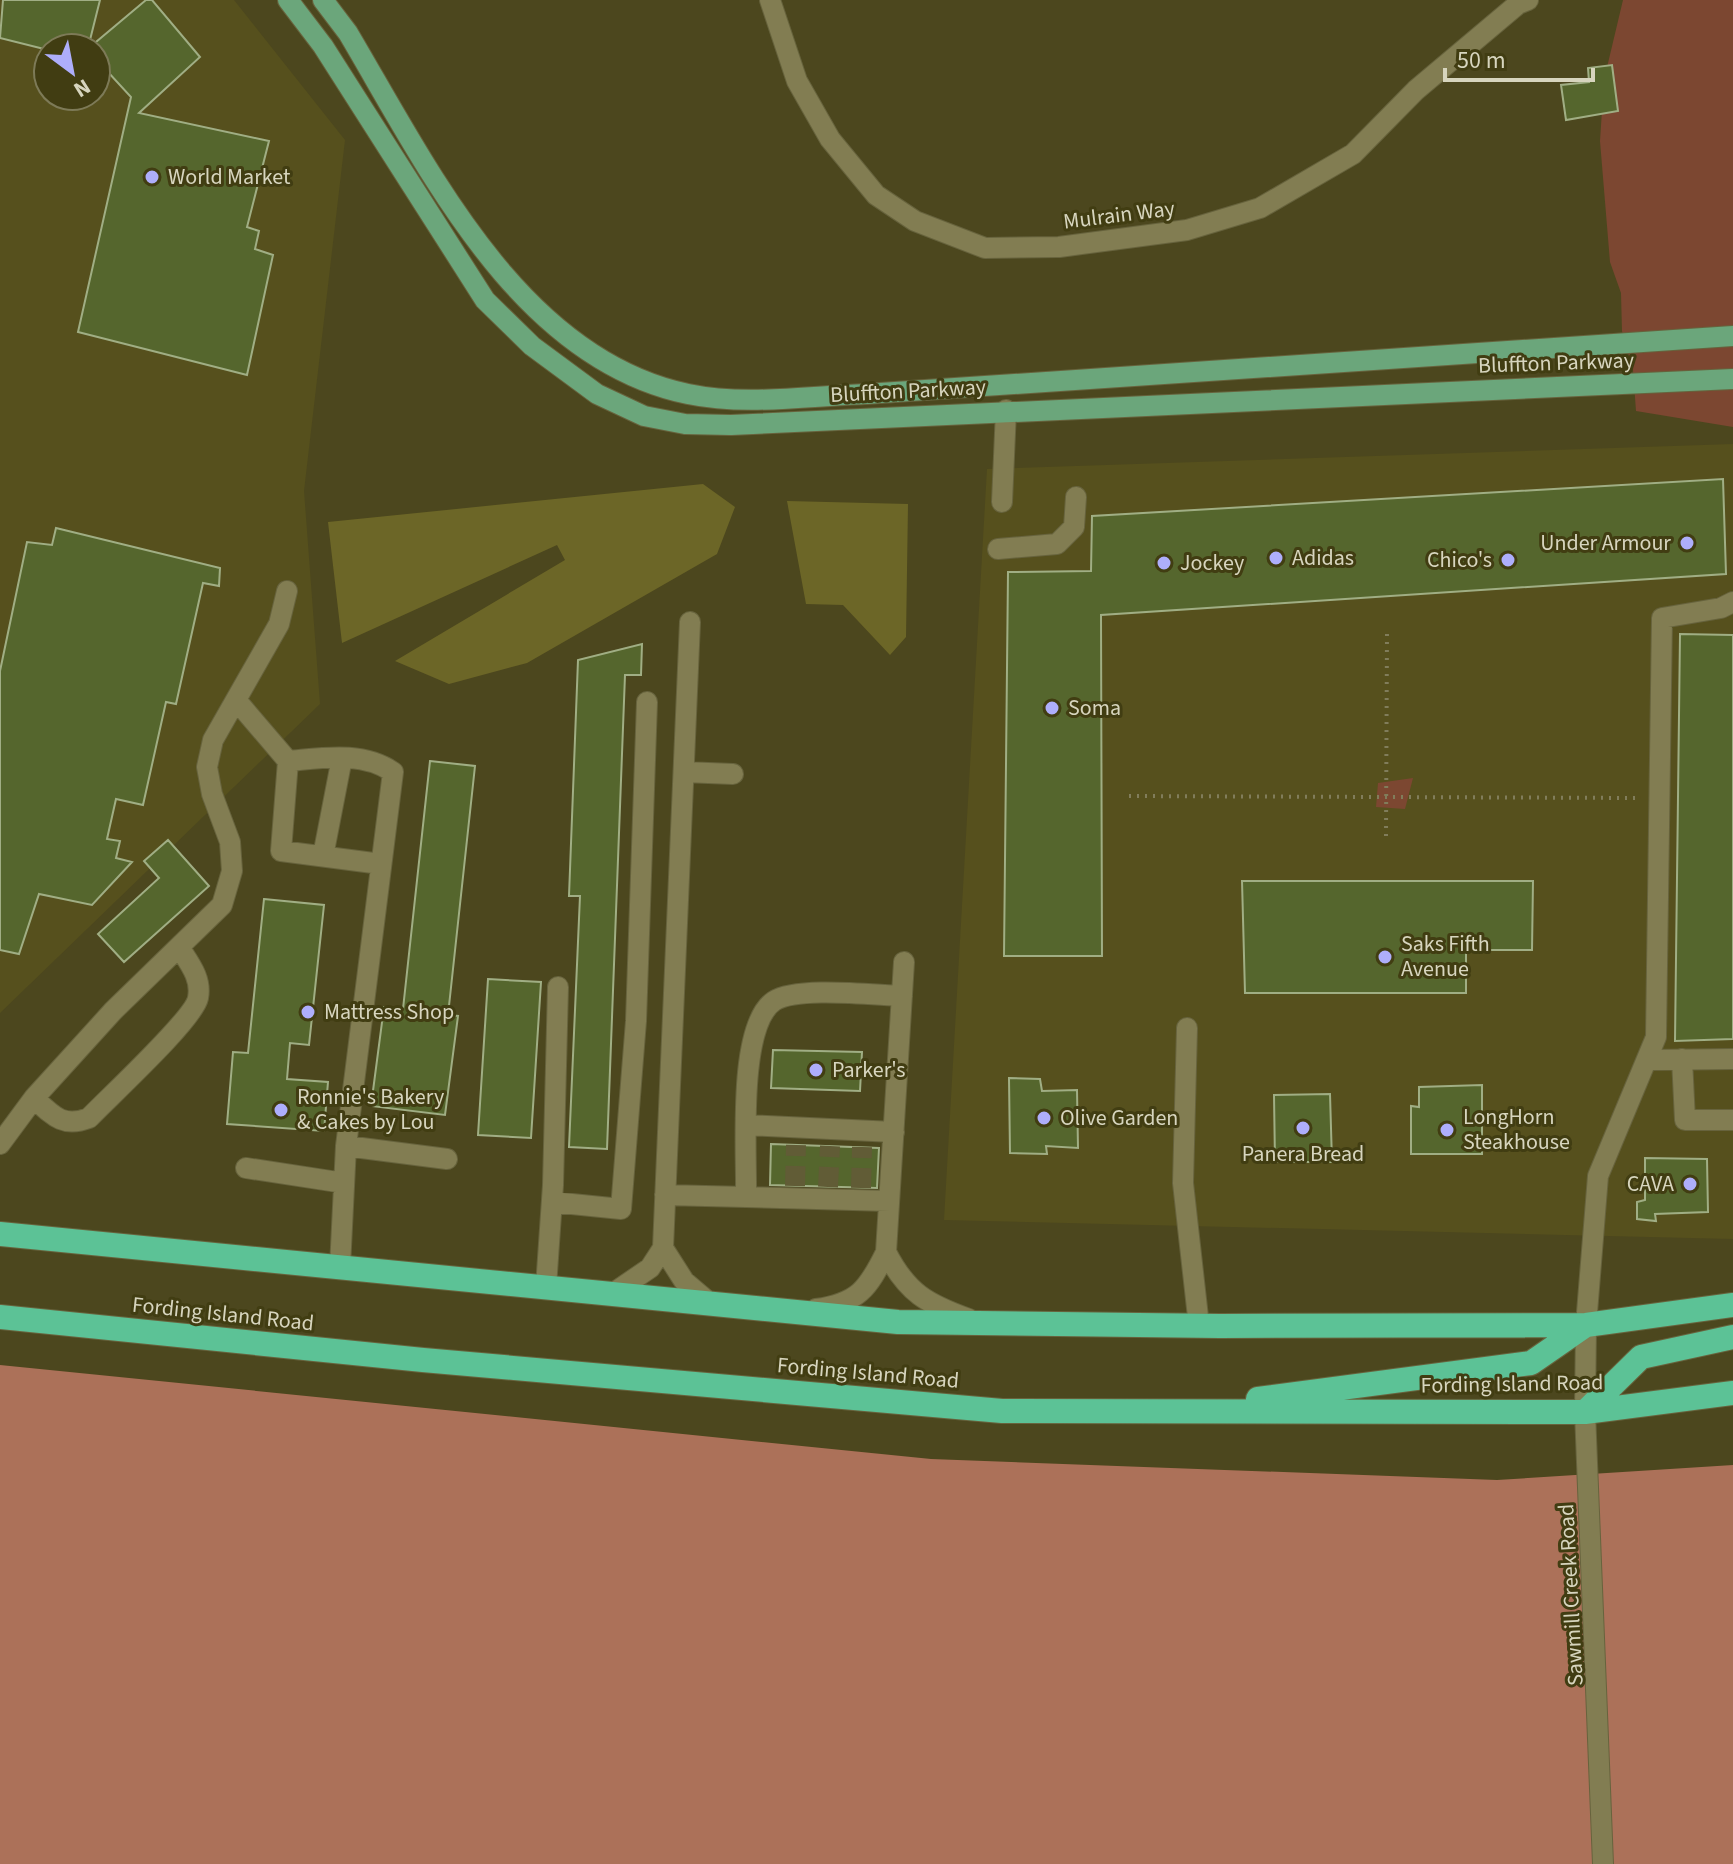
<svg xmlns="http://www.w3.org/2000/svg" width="1733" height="1864" font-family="'Source Sans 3',sans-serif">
  <rect width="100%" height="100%" fill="#4c471e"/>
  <path fill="#56501d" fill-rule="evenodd" d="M 0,0 L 234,0 L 345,140 L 304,491 L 320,704 L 0,1013 ZM 48,48 L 96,48 L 96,96 L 48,96 Z
    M 1733,444 L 1733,1239 L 944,1220 L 987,469 Z"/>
  <path fill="#7c4731" d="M 1623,0 L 1733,0 L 1733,427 L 1636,411 L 1633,370 L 1622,331 L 1621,293 L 1610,262 L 1600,141 L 1604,80 Z
    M 1413,778 L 1405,809 L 1376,807 L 1378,783 Z"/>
  <path fill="#ac7159" d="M 0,1365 L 931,1459 L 1497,1480 L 1733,1465 L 1733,1864 L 0,1864 Z"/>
  <path fill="#6c6627" d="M 703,484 L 735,507 L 717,554 L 527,663 L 449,684 L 395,661 L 565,560 L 557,545 L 342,643 L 328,522 Z
    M 787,501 L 908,504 L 906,637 L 890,655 L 843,605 L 806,604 Z"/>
  <path fill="#55662d" stroke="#a0ae84" stroke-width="2" d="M 3,0 L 100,0 L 88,48 L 48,50 L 0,38 Z
    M 146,0 L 152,0 L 200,57 L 139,113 L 269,141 L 247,227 L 259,231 L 255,249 L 273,255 L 247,375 L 78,332 L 131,97 L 96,59 L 96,42 Z
    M 1612,65 L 1618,111 L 1566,120 L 1561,85 L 1589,82 L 1588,68 Z
    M 1723,479 L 1726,574 L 1101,615 L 1102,956 L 1004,956 L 1008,572 L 1091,571 L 1092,516 Z
    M 56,528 L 220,568 L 219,586 L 203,583 L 176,704 L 166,702 L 143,805 L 116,799 L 107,839 L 120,841 L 116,858 L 132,862 L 92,905 L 39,894 L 19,954 L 0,950 L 0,671 L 27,542 L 52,545 Z
    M 1680,634 L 1733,635 L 1733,1039 L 1675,1041 Z
    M 642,644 L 641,675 L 625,675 L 607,1149 L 569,1147 L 580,896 L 569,896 L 578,660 Z
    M 430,761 L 475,766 L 448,1015 L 458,1016 L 445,1115 L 371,1106 L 384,1007 L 403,1009 Z
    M 168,840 L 209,886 L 124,962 L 98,934 L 159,878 L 144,861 Z
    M 1242,881 L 1533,881 L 1532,950 L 1466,950 L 1466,993 L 1245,993 Z
    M 264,899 L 324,905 L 309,1045 L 290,1043 L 287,1079 L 328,1082 L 324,1131 L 227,1124 L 233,1052 L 248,1053 Z
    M 488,979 L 541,982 L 531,1138 L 478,1135 Z
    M 773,1050 L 862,1052 L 860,1091 L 771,1088 Z
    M 1009,1078 L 1040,1079 L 1042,1091 L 1077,1090 L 1078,1148 L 1046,1146 L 1047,1154 L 1010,1153 Z
    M 1482,1085 L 1482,1154 L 1411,1154 L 1411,1106 L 1419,1107 L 1419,1087 Z
    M 1330,1094 L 1332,1162 L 1275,1162 L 1274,1095 Z
    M 771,1144 L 879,1148 L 877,1188 L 770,1185 Z
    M 1645,1158 L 1707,1159 L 1708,1212 L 1655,1214 L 1656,1221 L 1637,1219 L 1637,1202 L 1645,1200 Z"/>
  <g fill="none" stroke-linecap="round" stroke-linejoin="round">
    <path stroke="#615c36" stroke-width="20" stroke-dasharray="20 10" stroke-linecap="butt" d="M 795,1186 L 796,1145
      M 828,1187 L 830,1146
      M 861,1188 L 862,1147"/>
    <g stroke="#67633d" stroke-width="22">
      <path id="minor" d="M 770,0 L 797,81 L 830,139 L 876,195 L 915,221 L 985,248 L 1059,247 L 1187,230 L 1260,208 L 1353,154 L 1416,90 L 1518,4 L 1528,0
        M 1002,502 L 1006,410
        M 998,549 L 1057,544 L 1074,527 L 1076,497
        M 236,700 L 288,761
        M 684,772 L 733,774
        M 323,856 L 342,758
        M 1187,1028 L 1183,1183 L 1199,1326
        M 1682,1059 L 1685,1120 L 1733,1120
        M 1647,1060 L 1733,1059
        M 34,1098 C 53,1116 63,1128 89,1118 C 109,1097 194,1019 198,998 C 202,978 189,963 179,947
        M 748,1125 L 894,1132
        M 0,1144 L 34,1098 L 113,1011 L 222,905 L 232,871 L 230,842 L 212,794 L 207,767 L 213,740 L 279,624 L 287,591
        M 346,1146 L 447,1159
        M 246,1168 L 344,1183
        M 665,1195 L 746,1197
        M 889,1201 L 746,1197 C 747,1153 737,1026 774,1001 C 797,986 873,995 902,996
        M 552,1202 L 621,1209 L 636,1021 L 647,702
        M 663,1248 L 690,622
        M 886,1252 C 907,1293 927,1304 969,1319
        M 340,1267 L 346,1146 L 393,772 C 362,751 324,758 288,761 L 281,851 L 381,864
        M 546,1287 L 553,1185 L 558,987
        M 612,1294 L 650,1268 L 663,1248 L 684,1281 L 711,1304
        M 816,1309 C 858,1303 868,1289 886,1252 L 904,962
        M 1603,1864 L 1585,1412 L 1586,1325 L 1598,1176 L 1656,1037 L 1662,618 L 1721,608 L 1733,602"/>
    </g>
    <g stroke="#67633d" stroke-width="22">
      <path id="major" d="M 288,0 L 323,46 L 485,300 L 532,346 L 597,394 L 644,416 L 685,424 L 731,425 L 1733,379
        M 323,0 L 348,33 C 428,168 519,359 688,394 C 745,406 807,396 865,394 L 1733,336"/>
    </g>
    <g stroke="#67633d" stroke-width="26">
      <path id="highway" d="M 0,1234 L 898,1322 L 1220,1326 L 1586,1325 L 1733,1305
        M 0,1317 L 423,1360 L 1002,1411 L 1585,1412 L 1733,1393
        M 1258,1399 L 1531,1363 L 1586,1325
        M 1585,1412 L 1641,1357 L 1733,1337"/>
    </g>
    <path stroke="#817d5b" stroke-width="4" stroke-dasharray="2 6" stroke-linecap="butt" d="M 1129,796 L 1641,798
      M 1386,836 L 1387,633"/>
    <use href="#minor" stroke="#827d52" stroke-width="20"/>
    <use href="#major" stroke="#6ba67b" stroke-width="20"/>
    <use href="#highway" stroke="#5cc296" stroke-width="24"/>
  </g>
  <g fill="#aeaefb" stroke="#413d12" stroke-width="3">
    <circle cx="152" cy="177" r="8"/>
    <circle cx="1687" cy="543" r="8"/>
    <circle cx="1276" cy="558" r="8"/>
    <circle cx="1508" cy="560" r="8"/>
    <circle cx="1164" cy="563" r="8"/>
    <circle cx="1052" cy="708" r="8"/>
    <circle cx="1385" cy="957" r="8"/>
    <circle cx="308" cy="1012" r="8"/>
    <circle cx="816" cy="1070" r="8"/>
    <circle cx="281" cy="1110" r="8"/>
    <circle cx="1044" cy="1118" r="8"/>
    <circle cx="1303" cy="1128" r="8"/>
    <circle cx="1447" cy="1130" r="8"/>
    <circle cx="1690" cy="1184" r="8"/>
  </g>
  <g text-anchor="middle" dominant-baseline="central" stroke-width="6" stroke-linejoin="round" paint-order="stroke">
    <g font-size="22" fill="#d7d5be" stroke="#413d12" text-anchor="start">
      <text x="168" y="177">World Market</text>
      <text x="1671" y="543" text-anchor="end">Under Armour</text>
      <text x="1292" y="558">Adidas</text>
      <text x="1492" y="560" text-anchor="end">Chico's</text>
      <text x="1180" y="563">Jockey</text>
      <text x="1068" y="708">Soma</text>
      <text x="1401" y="944">Saks Fifth<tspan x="1401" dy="25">Avenue</tspan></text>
      <text x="324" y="1012">Mattress Shop</text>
      <text x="832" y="1070">Parker's</text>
      <text x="297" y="1097">Ronnie's Bakery<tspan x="297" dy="25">&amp; Cakes by Lou</tspan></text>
      <text x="1463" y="1117">LongHorn<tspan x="1463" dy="25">Steakhouse</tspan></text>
      <text x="1060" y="1118">Olive Garden</text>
      <text x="1303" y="1154" text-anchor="middle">Panera Bread</text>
      <text x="1674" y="1184" text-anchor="end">CAVA</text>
    </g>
    <g font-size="22" fill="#d7d5be" stroke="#413d12">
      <text transform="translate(1119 215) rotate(-7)">Mulrain Way</text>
      <text transform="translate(1556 363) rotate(-2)">Bluffton Parkway</text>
      <text transform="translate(908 391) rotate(-3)">Bluffton Parkway</text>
      <text transform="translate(223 1314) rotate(6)">Fording Island Road</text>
      <text transform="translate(868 1373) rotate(5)">Fording Island Road</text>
      <text transform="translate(1512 1384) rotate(-1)">Fording Island Road</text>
      <text transform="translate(1571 1595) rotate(-93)">Sawmill Creek Road</text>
    </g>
  </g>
  <g transform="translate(72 72) rotate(148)"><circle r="38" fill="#413d12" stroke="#7d7a57" stroke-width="2"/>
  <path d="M0-6L14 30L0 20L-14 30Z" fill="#aeaefb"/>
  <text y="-12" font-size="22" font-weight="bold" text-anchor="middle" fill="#d7d5be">N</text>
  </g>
  <path d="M1445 68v12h148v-12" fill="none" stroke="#d7d5be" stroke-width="4"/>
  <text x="1457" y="68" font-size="24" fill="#d7d5be" stroke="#413d12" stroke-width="6" paint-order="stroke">50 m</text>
</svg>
